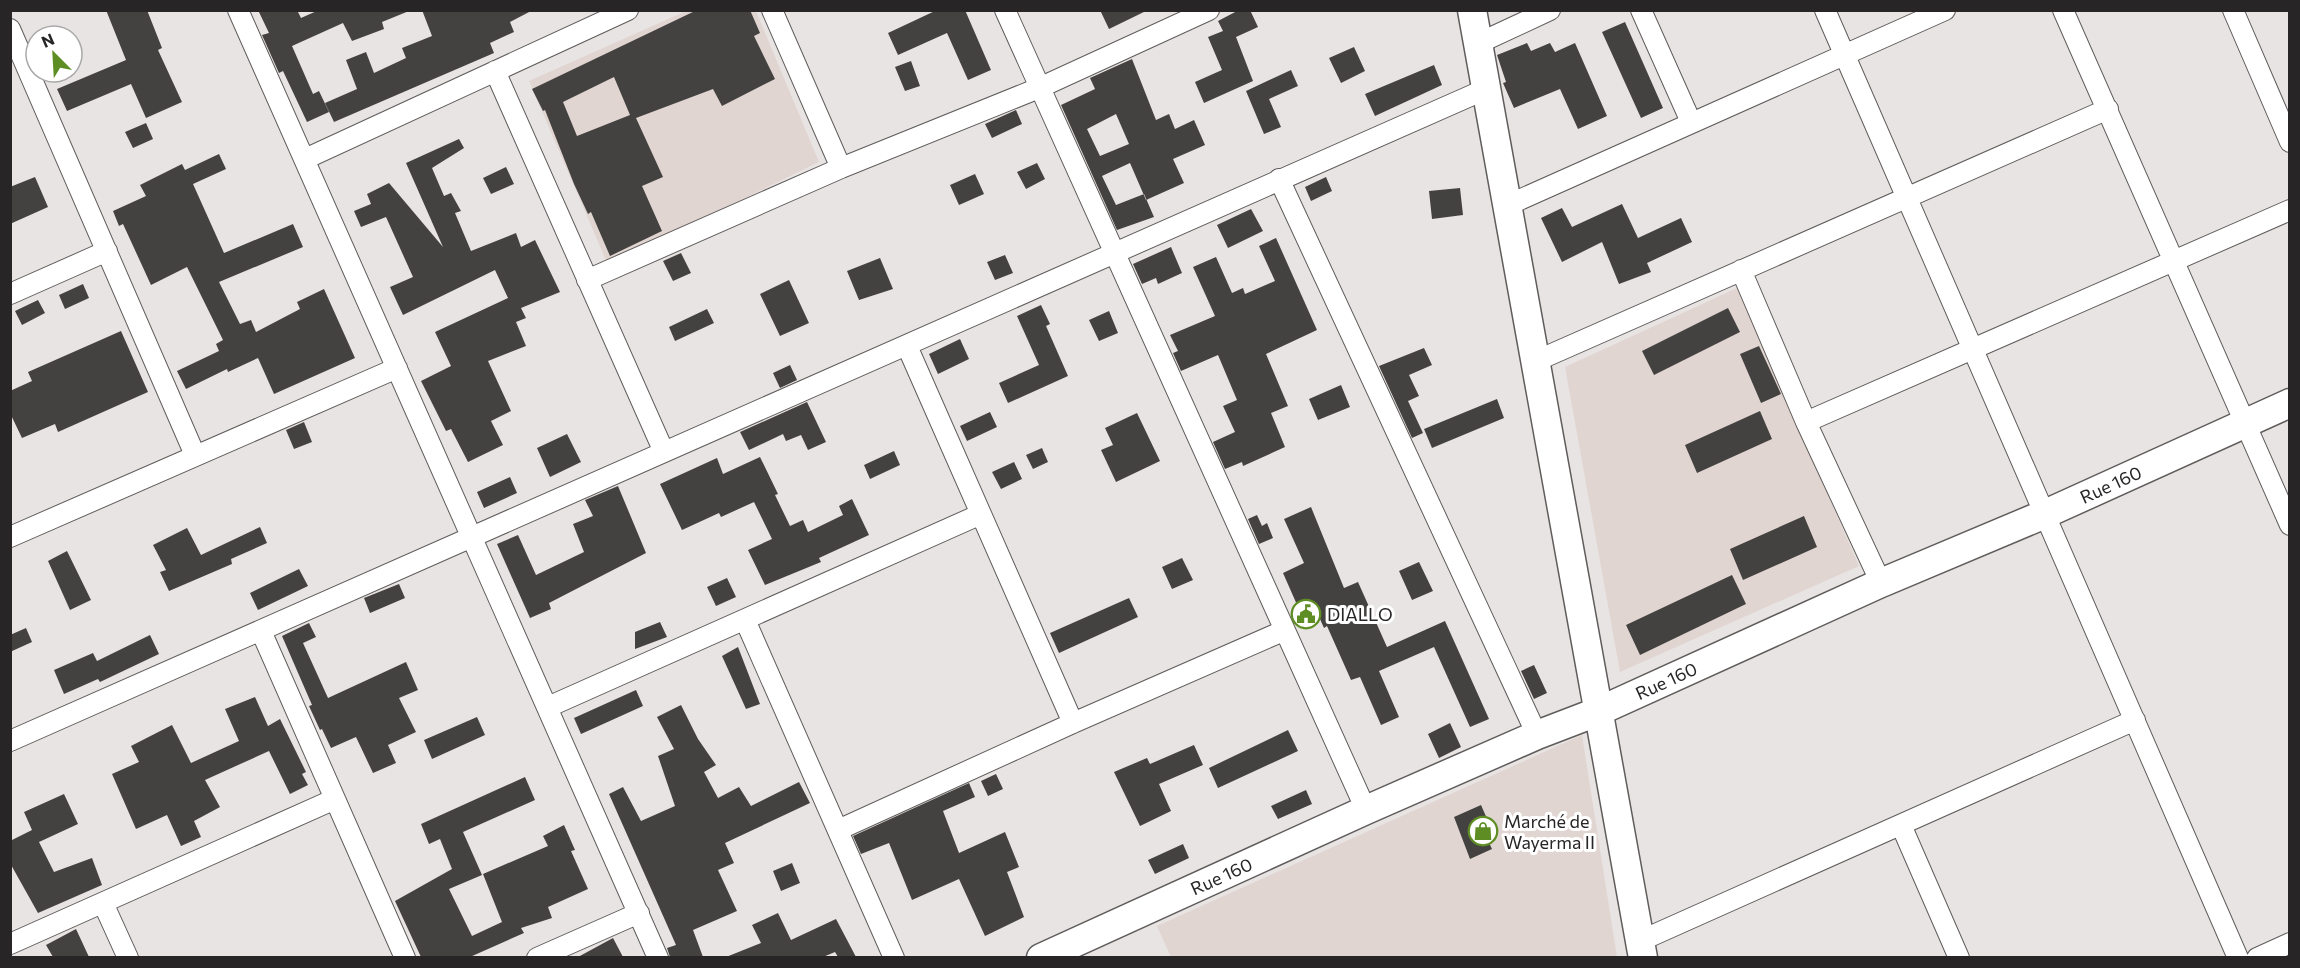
<svg xmlns="http://www.w3.org/2000/svg" width="2300" height="968" font-family="Commissioner,sans-serif">
  <rect width="100%" height="100%" fill="#e8e4e3"/>
  <path fill="#e1d5d1" d="M 686,11 L 756,11 L 819,162 L 608,265 L 529,81 Z
    M 1737,288 L 1859,566 L 1620,672 L 1565,367 Z
    M 1582,735 L 1617,957 L 1171,957 L 1157,926 Z"/>
  <path fill="#444240" fill-rule="evenodd" d="M 106,10 L 147,10 L 162,48 L 158,50 L 182,102 L 146,118 L 131,84 L 67,111 L 57,89 L 126,60 Z
    M 258,10 L 297,10 L 301,18 L 319,10 L 409,11 L 382,22 L 384,29 L 352,41 L 343,23 L 292,46 L 313,94 L 319,91 L 329,112 L 307,122 L 283,71 L 279,73 L 262,35 L 269,33 Z
    M 422,10 L 533,10 L 510,22 L 514,32 L 490,43 L 494,53 L 334,122 L 325,103 L 357,89 L 346,60 L 366,52 L 374,73 L 406,58 L 402,48 L 432,36 Z
    M 697,10 L 750,10 L 760,33 L 754,36 L 775,79 L 722,106 L 713,89 L 636,118 L 663,177 L 642,186 L 662,231 L 610,256 L 591,212 L 588,214 L 574,184 L 545,110 L 543,111 L 532,89 ZM 614,77 L 630,115 L 577,136 L 563,102 Z
    M 937,10 L 965,10 L 991,70 L 968,80 L 947,33 L 898,55 L 888,33 Z
    M 1100,10 L 1148,10 L 1109,29 Z
    M 1239,10 L 1250,10 L 1258,27 L 1236,37 L 1253,81 L 1204,103 L 1195,82 L 1222,70 L 1208,37 L 1223,31 L 1218,21 Z
    M 1625,22 L 1663,108 L 1641,118 L 1602,32 Z
    M 1527,43 L 1531,51 L 1550,43 L 1555,52 L 1575,43 L 1607,116 L 1578,129 L 1560,89 L 1514,108 L 1503,83 L 1506,82 L 1497,55 Z
    M 1354,47 L 1365,71 L 1341,83 L 1329,58 Z
    M 1132,59 L 1156,120 L 1169,114 L 1175,129 L 1194,120 L 1205,145 L 1173,159 L 1184,183 L 1146,200 L 1130,163 L 1102,176 L 1116,205 L 1144,194 L 1154,217 L 1117,230 L 1061,105 L 1095,89 L 1090,78 ZM 1116,114 L 1129,144 L 1100,156 L 1087,129 Z
    M 911,61 L 920,86 L 905,91 L 895,67 Z
    M 1434,65 L 1442,85 L 1375,116 L 1365,94 Z
    M 1291,70 L 1298,86 L 1269,99 L 1281,127 L 1264,134 L 1246,91 Z
    M 1016,110 L 1022,124 L 992,138 L 985,124 Z
    M 146,123 L 153,139 L 133,148 L 125,132 Z
    M 459,139 L 464,148 L 432,168 L 444,196 L 451,193 L 461,211 L 455,213 L 471,251 L 516,233 L 521,247 L 535,240 L 560,292 L 521,308 L 526,318 L 516,322 L 526,346 L 488,361 L 511,411 L 491,421 L 503,445 L 468,462 L 451,429 L 446,431 L 421,381 L 451,366 L 435,332 L 508,298 L 495,270 L 403,315 L 390,287 L 413,277 L 386,217 L 361,227 L 354,211 L 371,204 L 367,194 L 389,183 L 443,247 L 406,163 Z
    M 219,154 L 226,169 L 193,184 L 224,253 L 293,224 L 303,247 L 219,282 L 240,324 L 251,320 L 256,332 L 300,309 L 297,302 L 324,289 L 355,358 L 274,394 L 258,358 L 228,372 L 227,369 L 186,389 L 177,371 L 219,351 L 216,344 L 223,340 L 187,267 L 151,285 L 123,224 L 119,226 L 113,211 L 146,196 L 140,185 L 182,164 L 185,170 Z
    M 1037,163 L 1045,179 L 1026,189 L 1017,172 Z
    M 506,167 L 514,184 L 491,194 L 483,178 Z
    M 975,174 L 984,194 L 959,205 L 950,185 Z
    M 35,177 L 48,207 L 10,224 L 10,187 Z
    M 1326,177 L 1332,191 L 1311,201 L 1305,187 Z
    M 1460,188 L 1463,215 L 1432,219 L 1429,191 Z
    M 1622,204 L 1638,238 L 1681,218 L 1692,242 L 1647,263 L 1651,272 L 1619,284 L 1602,242 L 1562,262 L 1541,218 L 1562,208 L 1572,227 Z
    M 1251,209 L 1263,231 L 1228,248 L 1217,225 Z
    M 1276,238 L 1317,330 L 1266,354 L 1288,406 L 1271,413 L 1285,447 L 1243,466 L 1242,462 L 1225,469 L 1213,442 L 1235,432 L 1223,406 L 1237,400 L 1218,355 L 1181,371 L 1173,353 L 1178,351 L 1170,335 L 1215,316 L 1193,267 L 1216,257 L 1232,293 L 1243,288 L 1245,294 L 1275,281 L 1259,246 Z
    M 1171,247 L 1182,273 L 1158,284 L 1156,278 L 1142,284 L 1133,264 Z
    M 681,253 L 691,273 L 673,281 L 663,261 Z
    M 1005,255 L 1013,273 L 995,280 L 987,262 Z
    M 880,258 L 893,289 L 859,300 L 847,271 Z
    M 789,280 L 809,323 L 780,336 L 760,294 Z
    M 83,284 L 89,298 L 65,309 L 59,295 Z
    M 38,300 L 45,313 L 22,325 L 15,311 Z
    M 1041,305 L 1050,324 L 1046,326 L 1068,376 L 1008,403 L 999,383 L 1039,365 L 1017,316 Z
    M 1728,308 L 1740,332 L 1654,375 L 1642,351 Z
    M 707,309 L 714,323 L 675,341 L 669,327 Z
    M 1109,311 L 1118,333 L 1099,341 L 1089,320 Z
    M 121,331 L 148,392 L 58,432 L 55,424 L 22,438 L 10,413 L 10,391 L 32,381 L 28,372 Z
    M 960,339 L 969,359 L 938,374 L 929,354 Z
    M 1759,346 L 1781,394 L 1761,403 L 1740,354 Z
    M 1424,348 L 1432,365 L 1409,375 L 1419,396 L 1408,401 L 1423,433 L 1412,438 L 1379,366 Z
    M 790,365 L 797,380 L 780,388 L 773,373 Z
    M 1341,385 L 1350,407 L 1318,420 L 1309,399 Z
    M 1497,399 L 1504,418 L 1432,448 L 1424,429 Z
    M 807,402 L 826,442 L 808,450 L 801,435 L 786,441 L 783,434 L 749,450 L 740,432 Z
    M 1760,411 L 1772,439 L 1697,473 L 1685,445 Z
    M 990,412 L 997,427 L 967,441 L 960,426 Z
    M 1137,413 L 1160,461 L 1116,482 L 1101,450 L 1113,445 L 1105,428 Z
    M 304,422 L 312,442 L 294,449 L 286,430 Z
    M 567,434 L 581,462 L 550,477 L 537,448 Z
    M 1042,448 L 1048,462 L 1033,469 L 1026,455 Z
    M 894,451 L 900,465 L 870,479 L 864,465 Z
    M 760,457 L 778,494 L 775,495 L 790,526 L 803,520 L 808,532 L 843,515 L 839,506 L 852,499 L 869,535 L 819,558 L 821,562 L 765,585 L 748,550 L 772,539 L 754,502 L 721,517 L 719,513 L 682,530 L 660,484 L 717,458 L 723,474 Z
    M 1014,462 L 1022,479 L 1001,489 L 992,472 Z
    M 510,477 L 517,493 L 484,508 L 477,492 Z
    M 618,486 L 646,553 L 549,603 L 551,609 L 530,618 L 497,544 L 518,535 L 536,575 L 584,552 L 573,524 L 593,516 L 585,500 Z
    M 1311,507 L 1344,588 L 1358,582 L 1387,647 L 1445,621 L 1489,719 L 1470,727 L 1434,647 L 1379,671 L 1399,717 L 1381,725 L 1360,677 L 1351,680 L 1327,626 L 1324,628 L 1312,601 L 1298,607 L 1283,573 L 1304,563 L 1284,519 Z
    M 1257,515 L 1262,526 L 1267,523 L 1273,538 L 1259,544 L 1248,519 Z
    M 1804,516 L 1817,547 L 1743,580 L 1730,549 Z
    M 260,527 L 267,543 L 231,559 L 232,564 L 169,591 L 160,572 L 166,570 L 153,545 L 187,528 L 201,555 Z
    M 67,551 L 91,600 L 70,610 L 48,561 Z
    M 1182,558 L 1193,580 L 1172,589 L 1162,567 Z
    M 1419,562 L 1433,591 L 1412,600 L 1399,571 Z
    M 299,569 L 308,586 L 258,610 L 250,593 Z
    M 1732,575 L 1746,604 L 1640,655 L 1626,625 Z
    M 727,578 L 736,597 L 716,606 L 707,587 Z
    M 399,584 L 405,598 L 370,613 L 364,598 Z
    M 1129,598 L 1138,617 L 1059,653 L 1050,633 Z
    M 660,622 L 667,637 L 635,649 L 635,632 Z
    M 309,623 L 316,637 L 303,643 L 328,698 L 406,662 L 418,690 L 399,698 L 416,732 L 388,745 L 396,763 L 373,773 L 356,737 L 331,748 L 322,729 L 320,730 L 309,706 L 312,705 L 282,636 Z
    M 26,628 L 32,642 L 10,652 L 10,635 Z
    M 150,635 L 159,654 L 100,682 L 98,679 L 64,694 L 54,670 L 93,653 L 97,661 Z
    M 738,647 L 760,704 L 746,709 L 722,656 Z
    M 1534,665 L 1547,693 L 1534,699 L 1521,671 Z
    M 636,690 L 643,706 L 581,734 L 574,718 Z
    M 255,697 L 268,726 L 280,719 L 306,772 L 302,774 L 308,785 L 290,794 L 269,751 L 205,780 L 220,807 L 194,821 L 201,837 L 181,846 L 167,815 L 136,829 L 112,774 L 139,762 L 131,746 L 172,725 L 191,763 L 239,741 L 225,709 Z
    M 681,705 L 698,739 L 716,765 L 704,772 L 718,798 L 739,787 L 751,806 L 799,782 L 810,803 L 725,843 L 734,863 L 718,870 L 737,911 L 693,930 L 703,957 L 670,957 L 667,948 L 676,945 L 609,794 L 623,787 L 641,821 L 675,806 L 658,756 L 674,749 L 657,717 Z
    M 477,717 L 485,735 L 432,759 L 424,740 Z
    M 1450,723 L 1461,747 L 1439,758 L 1428,734 Z
    M 1288,730 L 1298,751 L 1218,788 L 1209,768 Z
    M 1194,745 L 1203,765 L 1159,784 L 1171,811 L 1140,826 L 1114,772 L 1147,758 L 1150,764 Z
    M 996,774 L 1003,789 L 988,796 L 981,781 Z
    M 525,777 L 535,800 L 463,832 L 482,875 L 449,889 L 472,936 L 502,922 L 483,874 L 548,846 L 543,836 L 564,825 L 575,850 L 571,851 L 588,889 L 548,907 L 552,918 L 521,928 L 524,933 L 470,957 L 421,957 L 395,901 L 452,869 L 440,839 L 429,844 L 421,824 Z
    M 969,783 L 975,797 L 943,811 L 959,853 L 1005,832 L 1019,867 L 1007,872 L 1024,917 L 985,936 L 959,879 L 912,900 L 889,843 L 861,854 L 853,836 Z
    M 1306,790 L 1312,804 L 1278,819 L 1271,806 Z
    M 64,794 L 78,824 L 39,842 L 54,872 L 92,858 L 102,885 L 38,913 L 10,863 L 10,841 L 32,830 L 24,812 Z
    M 1481,805 L 1488,821 L 1480,824 L 1492,849 L 1470,859 L 1454,817 Z
    M 1183,844 L 1189,858 L 1155,874 L 1148,860 Z
    M 792,863 L 800,883 L 781,891 L 773,871 Z
    M 778,913 L 791,940 L 836,919 L 856,957 L 838,957 L 835,952 L 823,957 L 726,957 L 761,943 L 752,925 Z
    M 76,929 L 89,957 L 53,957 L 46,945 Z
    M 613,938 L 623,957 L 578,957 Z"/>
  <g fill="none" stroke-linecap="round" stroke-linejoin="round">
    <g stroke="#5f5c5b" stroke-width="22">
      <path id="street" d="M 238,10 L 658,958
        M 772,10 L 841,168
        M 1005,10 L 1366,810
        M 1641,10 L 1691,122
        M 1825,10 L 2238,958
        M 2063,10 L 2290,525
        M 2233,10 L 2290,142
        M 10,29 L 195,455
        M 1477,44 L 1550,10
        M 495,71 L 664,452
        M 305,159 L 628,10
        M 1279,179 L 1537,735
        M 1508,205 L 1945,10
        M 1741,270 L 1806,422 L 1881,583
        M 587,280 L 841,168 L 1039,88 L 1209,10
        M 10,294 L 107,251
        M 907,346 L 1073,723
        M 1536,361 L 2108,109
        M 1806,422 L 2290,210
        M 10,537 L 397,368
        M 745,620 L 894,958
        M 261,631 L 405,958
        M 548,707 L 981,514
        M 10,741 L 1486,89
        M 1901,825 L 1959,958
        M 838,830 L 1073,723 L 1283,631
        M 103,903 L 128,958
        M 1640,941 L 2135,720
        M 10,944 L 335,799
        M 537,958 L 639,913
        M 2257,958 L 2290,943"/>
    </g>
    <g stroke="#5f5c5b" stroke-width="31">
      <g id="secondary">
        <path d="M 1472,10 L 1643,958"/>
        <path id="s1" d="M 1041,958 L 1366,810 L 1537,735 L 1597,712 L 1881,583 L 2045,514 L 2290,403"/>
      </g>
    </g>
    <use href="#street" stroke="#fff" stroke-width="20"/>
    <use href="#secondary" stroke="#fff" stroke-width="28"/>
  </g>
  <defs>
    <g id="civic-ring" transform="scale(1.5)"><circle r="9.5" fill="#fff" stroke="#5e8e23" stroke-width="1.5"/><path d="M-.6-6.5H3V-4.5H.6V-3L4-1V1h2V6H-6V1h2V-1L-.6-3ZM-1.2 2.5V6h2.4V2.5Z" fill="#5e8e23"/></g>
    <g id="shop-ring" transform="scale(1.5)"><circle r="9.5" fill="#fff" stroke="#5e8e23" stroke-width="1.5"/><path d="M-5-2.5h2.3a2.7 3.5 0 0 1 5.4 0H5L5.5 6h-11ZM-1.5-2.5h3a1.5 2.3 0 0 0-3 0Z" fill="#5e8e23"/></g>
  </defs>
  <g fill-rule="evenodd">
    <use href="#civic-ring" x="1306" y="614"/>
    <use href="#shop-ring" x="1483" y="831"/>
  </g>
  <g text-anchor="middle" dominant-baseline="central" stroke-width="6" stroke-linejoin="round" paint-order="stroke">
    <g font-size="18" fill="#272525" stroke="#fff">
      <text stroke="none"><textPath href="#s1" startOffset="1170">Rue 160</textPath></text>
      <text stroke="none"><textPath href="#s1" startOffset="684">Rue 160</textPath></text>
      <text stroke="none"><textPath href="#s1" startOffset="198">Rue 160</textPath></text>
    </g>
    <g font-size="18" fill="#272525" stroke="#fff" text-anchor="start">
      <text x="1327" y="614">DIALLO</text>
      <text x="1504" y="821">Marché de<tspan x="1504" dy="21">Wayerma II</tspan></text>
    </g>
  </g>
  <rect width="2300" height="968" fill="none" stroke="#272525" stroke-width="24"/>
  <g transform="translate(54 54) rotate(336)"><circle r="28" fill="#ffffff" stroke="#a9a8a8" stroke-width="1.5"/>
  <path d="M0-4.5L10 22L0 15L-10 22Z" fill="#5e8e23"/>
  <text y="-9" font-size="16" font-weight="bold" text-anchor="middle" fill="#272525">N</text>
  </g>
</svg>
